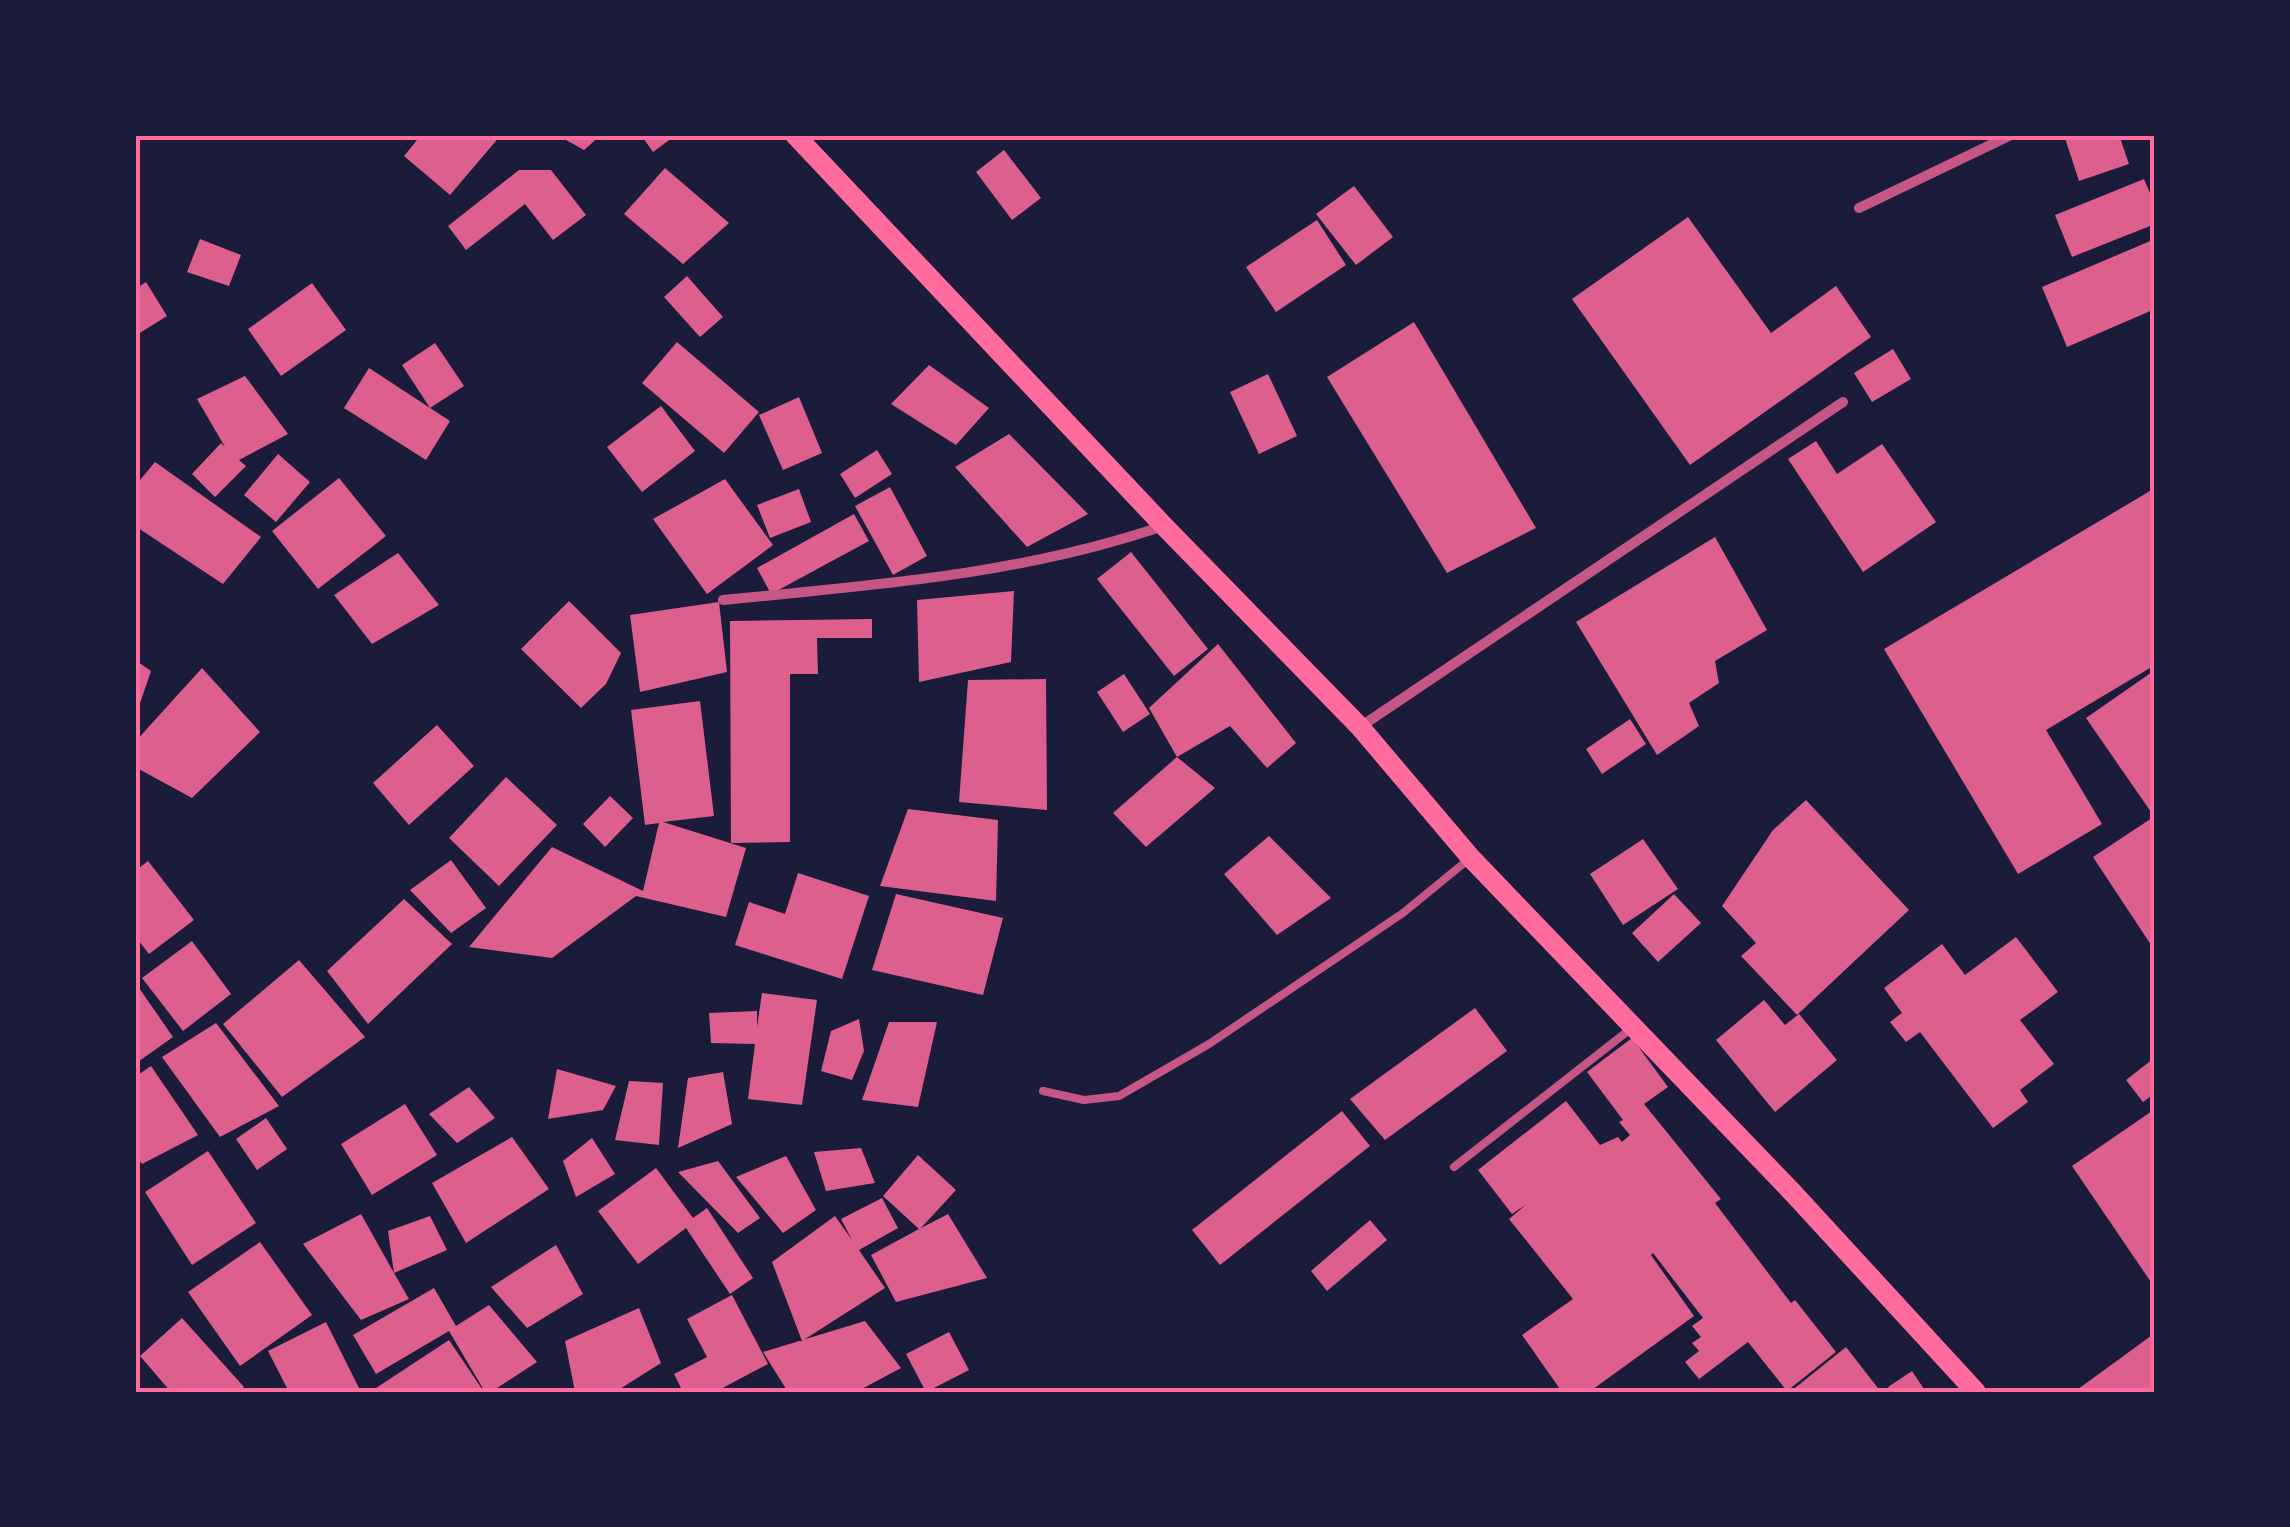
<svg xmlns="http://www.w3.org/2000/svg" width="2290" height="1527" font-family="Signika,sans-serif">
  <rect width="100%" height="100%" fill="#1b1b3a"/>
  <path fill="#dd5f8e" d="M 421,135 L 501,135 L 450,195 L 404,156 Z
    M 557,135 L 601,135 L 584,150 Z
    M 641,135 L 676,135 L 653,152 Z
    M 2064,135 L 2119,135 L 2129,164 L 2079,181 Z
    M 1004,150 L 1041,198 L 1012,220 L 976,172 Z
    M 665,168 L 729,223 L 683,264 L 624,214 Z
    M 519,170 L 551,170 L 586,215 L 553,240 L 525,204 L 466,250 L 448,226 Z
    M 2144,179 L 2155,205 L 2155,224 L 2072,257 L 2055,215 Z
    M 1354,186 L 1393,237 L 1356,265 L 1316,214 Z
    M 1688,217 L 1771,333 L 1836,286 L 1871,337 L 1690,465 L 1572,299 Z
    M 1317,220 L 1346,265 L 1276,312 L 1246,267 Z
    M 200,239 L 241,255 L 229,286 L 187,272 Z
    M 2155,239 L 2155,309 L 2067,347 L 2042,287 Z
    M 687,276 L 723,317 L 700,337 L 664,297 Z
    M 146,282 L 167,316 L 135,336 L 135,289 Z
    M 312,283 L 346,330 L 281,376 L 248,329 Z
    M 1414,322 L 1536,528 L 1447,573 L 1327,377 Z
    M 677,342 L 759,412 L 724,453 L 642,383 Z
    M 435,343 L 464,386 L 430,408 L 402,365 Z
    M 1893,349 L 1911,379 L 1872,402 L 1854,373 Z
    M 929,365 L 989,408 L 956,445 L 891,404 Z
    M 369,368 L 450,421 L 426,460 L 344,408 Z
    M 1268,374 L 1297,436 L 1259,454 L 1230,392 Z
    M 245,376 L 288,434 L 239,460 L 246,466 L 215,497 L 192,474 L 221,443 L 225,447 L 197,399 Z
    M 799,397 L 822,453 L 783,470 L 759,415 Z
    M 661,406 L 695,451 L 642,492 L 607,447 Z
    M 1009,434 L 1088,514 L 1027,547 L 955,467 Z
    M 1816,441 L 1837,474 L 1882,444 L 1936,522 L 1863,572 L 1788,459 Z
    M 877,450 L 892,474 L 855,498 L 840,474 Z
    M 278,454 L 310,482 L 276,522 L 244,495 Z
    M 155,462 L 261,537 L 223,584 L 135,526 L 135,486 Z
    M 339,478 L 386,536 L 318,589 L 272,531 Z
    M 725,479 L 773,545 L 707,594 L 653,519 Z
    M 890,487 L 927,556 L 893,575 L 855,506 Z
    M 2155,488 L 2155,665 L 2046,730 L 2102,824 L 2018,874 L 1884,649 Z
    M 799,489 L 811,522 L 770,538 L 757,505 Z
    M 854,514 L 869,541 L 771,594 L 757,568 Z
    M 1715,537 L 1767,630 L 1715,661 L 1719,683 L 1689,703 L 1699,726 L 1657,755 L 1576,622 Z
    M 1131,552 L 1208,649 L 1174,676 L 1097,579 Z
    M 398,553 L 439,605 L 372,644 L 334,595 Z
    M 1014,591 L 1011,662 L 919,682 L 917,600 Z
    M 569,601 L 621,653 L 606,684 L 581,708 L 521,649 Z
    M 719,602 L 727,672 L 640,692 L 630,615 Z
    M 872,619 L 872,638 L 817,638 L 818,674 L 790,674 L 790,842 L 731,843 L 730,621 Z
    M 1218,644 L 1296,743 L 1267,768 L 1230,726 L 1177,757 L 1215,788 L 1146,847 L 1113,813 L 1177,757 L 1149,708 Z
    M 135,660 L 151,671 L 136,715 L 135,715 Z
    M 202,668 L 260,732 L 192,798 L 135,767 L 135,742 Z
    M 2155,670 L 2155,810 L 2151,812 L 2086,718 Z
    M 1124,674 L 1150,714 L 1123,732 L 1097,692 Z
    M 1046,679 L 1047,810 L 959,802 L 968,680 Z
    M 700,701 L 714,816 L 663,822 L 746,848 L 726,917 L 636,896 L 552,958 L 469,947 L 552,847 L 643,891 L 659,823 L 645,825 L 631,710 Z
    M 1630,719 L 1646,744 L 1602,774 L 1586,749 Z
    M 437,725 L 474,766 L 409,825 L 373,783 Z
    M 506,777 L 557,825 L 499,886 L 449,838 Z
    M 610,796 L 633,818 L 605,847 L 583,824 Z
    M 1806,800 L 1909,910 L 1797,1015 L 1741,956 L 1756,943 L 1722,906 L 1773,830 Z
    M 908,809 L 998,820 L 996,901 L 880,886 Z
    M 2155,816 L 2155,951 L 2093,857 Z
    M 1269,836 L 1331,898 L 1277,935 L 1224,874 Z
    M 1643,839 L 1678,889 L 1623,925 L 1590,874 Z
    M 451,860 L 486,908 L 451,933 L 410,890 Z
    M 148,861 L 194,920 L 149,954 L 135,936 L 135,871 Z
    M 798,873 L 869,896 L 842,979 L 735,945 L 749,902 L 785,914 Z
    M 896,894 L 1003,918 L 983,995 L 872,970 Z
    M 1674,894 L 1701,923 L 1658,962 L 1632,933 Z
    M 404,899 L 452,944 L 368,1024 L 327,971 Z
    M 2016,937 L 2058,992 L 2020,1020 L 2054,1064 L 2020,1090 L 2028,1102 L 1993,1128 L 1920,1032 L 1906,1042 L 1890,1022 L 1902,1013 L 1884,988 L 1942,944 L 1965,975 Z
    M 192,941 L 231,994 L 183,1031 L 142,978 Z
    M 299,960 L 365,1037 L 282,1097 L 223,1024 Z
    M 137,985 L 173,1037 L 135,1064 L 135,987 Z
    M 762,993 L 817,1000 L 802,1105 L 748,1099 L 755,1044 L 711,1043 L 709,1013 L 757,1011 L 757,1027 Z
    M 1764,1000 L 1785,1025 L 1799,1014 L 1837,1060 L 1775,1112 L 1716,1040 Z
    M 1475,1008 L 1507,1051 L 1385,1140 L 1350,1099 Z
    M 859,1019 L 864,1051 L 852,1080 L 821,1071 L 831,1031 Z
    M 889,1022 L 937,1022 L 918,1107 L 862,1100 Z
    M 216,1023 L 279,1106 L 220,1137 L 162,1057 Z
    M 1632,1038 L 1668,1087 L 1644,1104 L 1721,1199 L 1715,1203 L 1791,1303 L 1795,1300 L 1836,1352 L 1787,1391 L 1748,1342 L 1699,1379 L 1685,1362 L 1699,1351 L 1692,1343 L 1701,1337 L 1692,1326 L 1703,1318 L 1653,1253 L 1651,1255 L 1694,1316 L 1589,1392 L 1562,1392 L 1522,1335 L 1573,1299 L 1509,1219 L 1527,1204 L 1512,1214 L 1478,1170 L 1566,1101 L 1600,1145 L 1618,1137 L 1622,1142 L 1630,1135 L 1619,1122 L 1623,1120 L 1587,1072 Z
    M 2153,1059 L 2155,1093 L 2143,1102 L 2126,1080 Z
    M 151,1066 L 198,1135 L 142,1164 L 135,1155 L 135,1077 Z
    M 557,1069 L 616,1086 L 603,1110 L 548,1119 Z
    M 723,1072 L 732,1124 L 678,1148 L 688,1078 Z
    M 629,1081 L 663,1083 L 659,1145 L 615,1140 Z
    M 469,1087 L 495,1118 L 457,1143 L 429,1114 Z
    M 405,1104 L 437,1155 L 372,1195 L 341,1144 Z
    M 2155,1109 L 2155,1288 L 2072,1166 Z
    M 1342,1111 L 1370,1146 L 1220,1265 L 1192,1230 Z
    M 266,1118 L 287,1149 L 257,1170 L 236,1139 Z
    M 512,1137 L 549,1189 L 466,1243 L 432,1183 Z
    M 592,1138 L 615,1174 L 576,1197 L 563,1161 Z
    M 861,1148 L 875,1183 L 826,1191 L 814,1152 Z
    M 208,1151 L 256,1223 L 192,1265 L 145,1192 Z
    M 918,1155 L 956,1190 L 921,1228 L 948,1214 L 987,1278 L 896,1302 L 871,1255 L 919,1229 L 883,1196 Z
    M 786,1156 L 816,1210 L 783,1233 L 736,1177 Z
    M 718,1161 L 760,1218 L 738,1233 L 678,1172 Z
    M 656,1168 L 693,1218 L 707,1208 L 753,1278 L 730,1294 L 686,1228 L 638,1264 L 598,1211 Z
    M 882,1198 L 898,1228 L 859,1250 L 885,1288 L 802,1341 L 772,1262 L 835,1216 L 852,1240 L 841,1219 Z
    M 361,1214 L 394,1273 L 388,1231 L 430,1216 L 447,1250 L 394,1273 L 409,1299 L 361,1320 L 303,1244 Z
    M 1370,1220 L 1387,1240 L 1327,1291 L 1311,1271 Z
    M 260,1242 L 312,1315 L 240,1366 L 188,1292 Z
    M 556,1245 L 583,1294 L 527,1328 L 491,1287 Z
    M 434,1288 L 456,1326 L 489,1305 L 537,1362 L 491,1392 L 485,1392 L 449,1331 L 376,1374 L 353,1335 Z
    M 732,1295 L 768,1364 L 715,1392 L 683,1392 L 674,1374 L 707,1357 L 687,1319 Z
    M 639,1308 L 661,1363 L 615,1392 L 575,1392 L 565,1341 Z
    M 182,1318 L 244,1387 L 239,1392 L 171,1392 L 140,1356 Z
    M 865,1321 L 901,1368 L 856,1392 L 788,1392 L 763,1352 Z
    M 326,1322 L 361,1392 L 289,1392 L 268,1351 Z
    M 949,1332 L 969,1370 L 926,1392 L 906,1354 Z
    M 2155,1333 L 2155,1392 L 2074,1392 Z
    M 449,1340 L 484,1392 L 370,1392 Z
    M 1846,1347 L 1881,1392 L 1790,1392 Z
    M 1912,1371 L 1926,1392 L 1892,1392 L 1888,1387 Z"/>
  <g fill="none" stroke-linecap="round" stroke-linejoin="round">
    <path stroke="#c65784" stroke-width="8" d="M 1043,1091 L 1084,1100 L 1119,1096 L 1209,1044 L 1403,913 L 1469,859
      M 1454,1167 L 1633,1027"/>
    <path stroke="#c65784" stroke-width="10" d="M 135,137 L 137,135
      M 1859,208 L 2011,135
      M 723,600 C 872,585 1020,575 1163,526
      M 1360,727 L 1843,402"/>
    <path stroke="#ff6b9d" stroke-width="20" d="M 795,135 L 1163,525 L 1360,727 L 1471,858 L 1794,1194 L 1976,1392"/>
  </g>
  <rect width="2290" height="1527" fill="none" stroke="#1b1b3a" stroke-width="275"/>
  <rect x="138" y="138" width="2014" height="1252" fill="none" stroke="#ff6b9d" stroke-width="4"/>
</svg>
